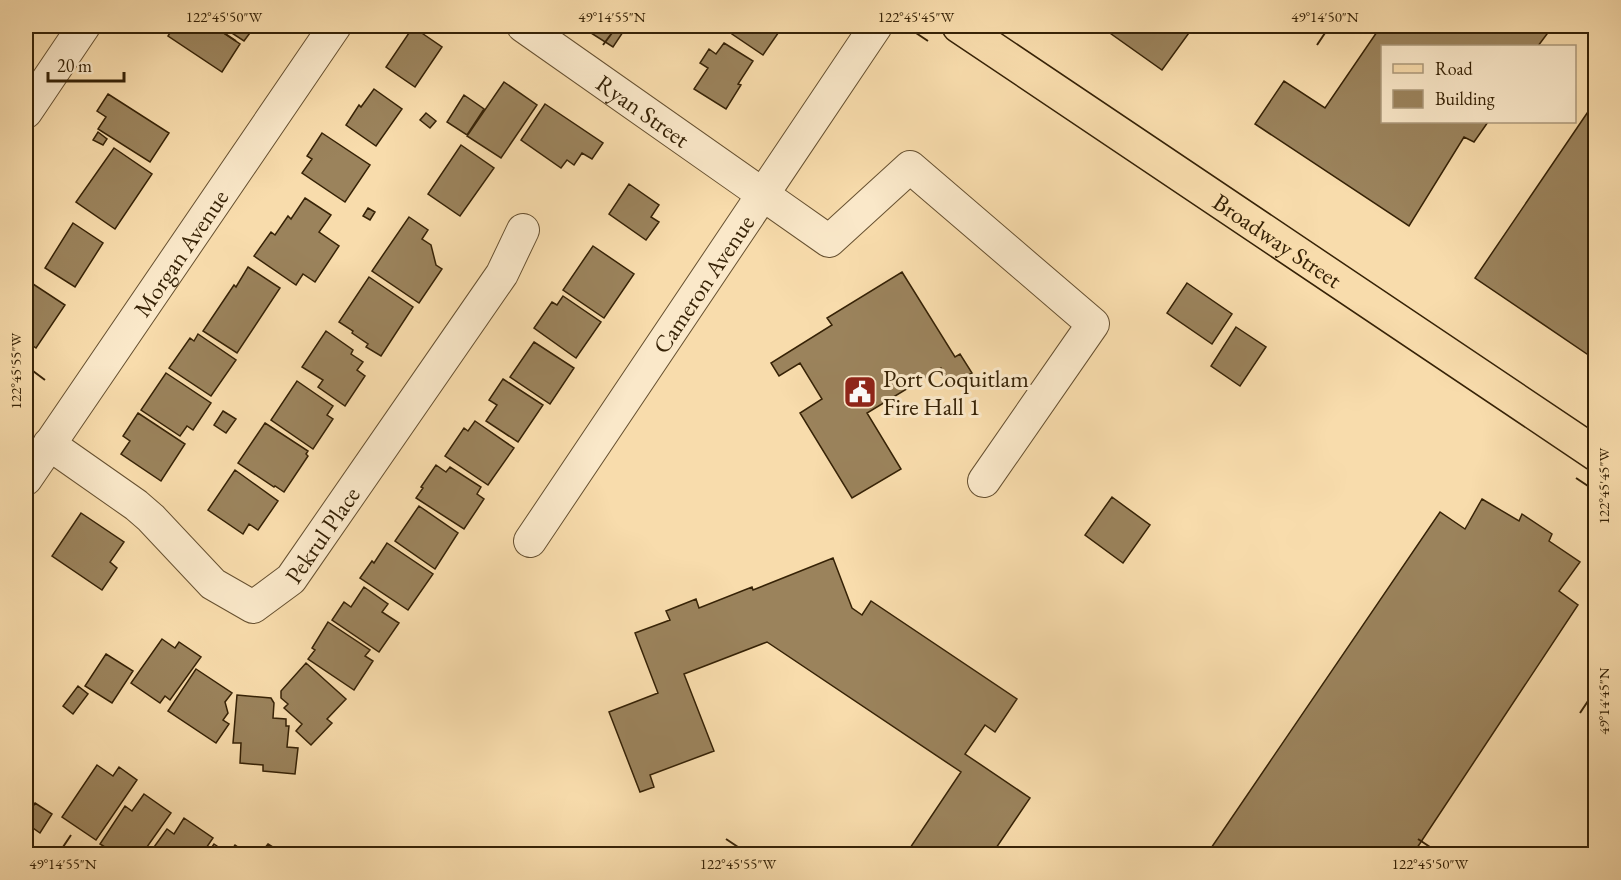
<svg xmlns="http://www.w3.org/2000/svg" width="1621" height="880" font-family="'EB Garamond',serif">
  <rect width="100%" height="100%" fill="#f8dcac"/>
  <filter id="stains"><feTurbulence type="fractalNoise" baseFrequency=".00333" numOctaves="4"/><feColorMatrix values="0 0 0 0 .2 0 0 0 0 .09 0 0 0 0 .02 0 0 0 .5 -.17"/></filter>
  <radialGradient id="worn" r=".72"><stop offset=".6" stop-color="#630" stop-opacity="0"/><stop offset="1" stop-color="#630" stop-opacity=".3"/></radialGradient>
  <path fill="#9b835c" stroke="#362206" stroke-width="1.5" d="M 174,26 L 213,26 L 240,44 L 222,72 L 168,36 Z
    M 221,26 L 255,26 L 244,41 Z
    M 582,26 L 595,26 L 591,32 Z
    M 596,26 L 627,26 L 613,47 L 591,33 Z
    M 737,26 L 783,26 L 763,55 L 732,34 Z
    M 1100,26 L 1194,26 L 1162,70 Z
    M 1381,26 L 1553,26 L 1538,46 L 1382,46 L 1382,122 L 1488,122 L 1474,142 L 1464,137 L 1409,226 L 1255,124 L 1284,81 L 1325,108 Z
    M 413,27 L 442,47 L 415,87 L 386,67 Z
    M 724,43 L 753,61 L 738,84 L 741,85 L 726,109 L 694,89 L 708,68 L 700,63 L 709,49 L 716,54 Z
    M 504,82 L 537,105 L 501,158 L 467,136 Z
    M 374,89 L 402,109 L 376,146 L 346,125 L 359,105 L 361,107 Z
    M 108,94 L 169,133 L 150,162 L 98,129 L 106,117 L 97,111 Z
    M 464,95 L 484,109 L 467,135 L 447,122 Z
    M 1596,100 L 1596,342 L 1587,354 L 1475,278 Z
    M 545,104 L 603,143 L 592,159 L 582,153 L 574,165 L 567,160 L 561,168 L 521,140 Z
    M 426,113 L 436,121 L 430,128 L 420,120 Z
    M 98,132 L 107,139 L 103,145 L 93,140 Z
    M 322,133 L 370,165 L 345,202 L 302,173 L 312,159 L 307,156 Z
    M 461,145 L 494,168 L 460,216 L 428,194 Z
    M 114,148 L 152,174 L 115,229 L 76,202 Z
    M 629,184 L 659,205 L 651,217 L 659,222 L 646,240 L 609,214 Z
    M 305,198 L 331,215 L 319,232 L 339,246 L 315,282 L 303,274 L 296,285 L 254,256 L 271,232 L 275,235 L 288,216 L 291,219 Z
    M 368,208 L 375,212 L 370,220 L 363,216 Z
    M 409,217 L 428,230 L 422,239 L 431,245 L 436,265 L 442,269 L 419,303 L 372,271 Z
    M 73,223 L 103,243 L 75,287 L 45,268 Z
    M 593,246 L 634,274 L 604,318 L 563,290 Z
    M 248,267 L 280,288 L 237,353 L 203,331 L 234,285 L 236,287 Z
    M 902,272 L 955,357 L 960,354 L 972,373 L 952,385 L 941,368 L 867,413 L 901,469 L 852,498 L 800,413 L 822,399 L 800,363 L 779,376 L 771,363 L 832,325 L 827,318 Z
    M 369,277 L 413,307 L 381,356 L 366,347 L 368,344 L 352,333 L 353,331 L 339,322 Z
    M 30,282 L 65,305 L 36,348 L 26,341 L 26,289 Z
    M 1187,283 L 1232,314 L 1212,344 L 1167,313 Z
    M 563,296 L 601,322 L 576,358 L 534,328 L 552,302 L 557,305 Z
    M 1236,327 L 1266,347 L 1240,386 L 1211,366 Z
    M 326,331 L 353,350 L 351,354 L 363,362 L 357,370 L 365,376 L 345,406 L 318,387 L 323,380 L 302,367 Z
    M 198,334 L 236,360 L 211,396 L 169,368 L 190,338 L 194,341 Z
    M 534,342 L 574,368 L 550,404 L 510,377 Z
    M 166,373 L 211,403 L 193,430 L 187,426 L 180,436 L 141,410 Z
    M 503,379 L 543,405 L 518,442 L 486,421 L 497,405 L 489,400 Z
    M 297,381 L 333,406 L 327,415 L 333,419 L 313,449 L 271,420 Z
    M 223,411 L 236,419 L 226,433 L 214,425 Z
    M 138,413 L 185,444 L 161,481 L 121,454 L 130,441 L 123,436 Z
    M 475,421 L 514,448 L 488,485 L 445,456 L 464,428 L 468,431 Z
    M 265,423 L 308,451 L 306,454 L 308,456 L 284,492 L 275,486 L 274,487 L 238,463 Z
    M 436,465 L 446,472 L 450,467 L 481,487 L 477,494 L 484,499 L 464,529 L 416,498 L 423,488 L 421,487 Z
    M 235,470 L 278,501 L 258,530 L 249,524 L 243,534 L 208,510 Z
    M 1112,497 L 1150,525 L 1123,563 L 1085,535 Z
    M 1482,499 L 1519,521 L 1522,514 L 1552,534 L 1549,541 L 1580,562 L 1559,591 L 1578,605 L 1413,854 L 1207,854 L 1440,512 L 1465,529 Z
    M 419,506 L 458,533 L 435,569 L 395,541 Z
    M 81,513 L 124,542 L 110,562 L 117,568 L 102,590 L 52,556 Z
    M 387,543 L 433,574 L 408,610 L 360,578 L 372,561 L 374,563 Z
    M 833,558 L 852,608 L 862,615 L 871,601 L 1017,699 L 995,732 L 985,725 L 965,754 L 1030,798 L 992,854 L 906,854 L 961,772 L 767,642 L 684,674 L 714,751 L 650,775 L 654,787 L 640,792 L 609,712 L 658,693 L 635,633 L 670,620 L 666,611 L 696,599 L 699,608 L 752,587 L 753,590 Z
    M 364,587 L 388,604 L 382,612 L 399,623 L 379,652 L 332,620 L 344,602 L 351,607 Z
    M 328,622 L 370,650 L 365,656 L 373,661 L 354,690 L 308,659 L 315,650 L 312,648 Z
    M 162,639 L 175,648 L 179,642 L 201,657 L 170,700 L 165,696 L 160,703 L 131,683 Z
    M 106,654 L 133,671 L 112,703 L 85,686 Z
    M 306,663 L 346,699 L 327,719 L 332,723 L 311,745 L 296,731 L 302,724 L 284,708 L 288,704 L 281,698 L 281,691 Z
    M 196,669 L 232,693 L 225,702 L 228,713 L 223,720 L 229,724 L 216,743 L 168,711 Z
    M 78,686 L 88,694 L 73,714 L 63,706 Z
    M 237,695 L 271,698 L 274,703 L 273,718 L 286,719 L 286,726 L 289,726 L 287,747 L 298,748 L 295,774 L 263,771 L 263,765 L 240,763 L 241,743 L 233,743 Z
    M 97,765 L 113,776 L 119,767 L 137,780 L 96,840 L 62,817 Z
    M 144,794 L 171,813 L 142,854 L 116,854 L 100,844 L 125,806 L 132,811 Z
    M 35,803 L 52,814 L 40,833 L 26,823 L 26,818 Z
    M 184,818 L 213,838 L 202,854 L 149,854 L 167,829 L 174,834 Z
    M 214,844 L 229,854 L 235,845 L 248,854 L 207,854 Z
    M 268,844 L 284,854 L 260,854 Z"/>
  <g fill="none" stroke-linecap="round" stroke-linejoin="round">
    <g stroke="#665030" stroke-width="34">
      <g id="minor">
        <path id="s1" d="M 523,26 L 829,241 L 910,167 L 1093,324 L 984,481"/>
        <path d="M 26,112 L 84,26"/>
        <path id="s2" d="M 49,444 L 136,505 L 151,518 L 213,584 L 253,607 L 291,579 L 502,274 L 523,230"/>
        <path id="s3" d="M 26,479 L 335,26"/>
        <path id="s4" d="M 530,541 L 876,26"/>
      </g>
    </g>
    <g stroke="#362206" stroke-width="36">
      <g id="major">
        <path id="s5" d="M 959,26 L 1596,454"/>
      </g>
    </g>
    <use href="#minor" stroke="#fae8c9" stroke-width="32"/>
    <use href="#major" stroke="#f8dcac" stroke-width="33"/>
  </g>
  <path fill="none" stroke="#362206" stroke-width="2" d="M 224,33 L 236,41M 916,33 L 928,41M 603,45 L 612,33M 1317,45 L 1325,33M 33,371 L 45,380M 1576,478 L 1588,486M 1580,713 L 1588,701M 726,839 L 738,847M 1418,839 L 1430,847M 63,847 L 71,835"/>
  <defs>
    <g id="civic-square" transform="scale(1.725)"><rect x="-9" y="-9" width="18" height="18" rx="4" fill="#8f2418" stroke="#fae8c9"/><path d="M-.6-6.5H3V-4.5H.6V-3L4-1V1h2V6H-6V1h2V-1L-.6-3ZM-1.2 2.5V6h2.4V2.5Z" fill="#fff"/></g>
  </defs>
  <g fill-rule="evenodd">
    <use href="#civic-square" x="860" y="392"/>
  </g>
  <g text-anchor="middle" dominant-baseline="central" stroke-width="6" stroke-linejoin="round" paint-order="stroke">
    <g font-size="24" fill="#362206" stroke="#fae8c9">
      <text stroke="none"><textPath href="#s1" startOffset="147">Ryan Street</textPath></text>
      <text stroke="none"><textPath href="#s5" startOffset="384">Broadway Street</textPath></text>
      <text stroke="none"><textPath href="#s3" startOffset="274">Morgan Avenue</textPath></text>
      <text stroke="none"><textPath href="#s4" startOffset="310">Cameron Avenue</textPath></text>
      <text stroke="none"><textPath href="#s2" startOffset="364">Pekrul Place</textPath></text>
    </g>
    <g font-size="24" fill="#362206" stroke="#fae8c9" text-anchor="start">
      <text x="883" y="378">Port Coquitlam<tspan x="883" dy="28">Fire Hall 1</tspan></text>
    </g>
  </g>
  <rect width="1621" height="880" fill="none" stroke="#f8dcac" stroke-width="66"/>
  <rect x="1381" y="45" width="195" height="78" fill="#fae8c9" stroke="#ac997b" stroke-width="1.5"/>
  <rect x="1393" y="64" width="30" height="9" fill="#f8dcac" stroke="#ac997b" stroke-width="1.5"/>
  <text x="1435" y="75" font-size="18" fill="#362206">Road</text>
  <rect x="1393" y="90" width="30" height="18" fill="#9b835c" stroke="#ac997b" stroke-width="1.5"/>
  <text x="1435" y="105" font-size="18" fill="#362206">Building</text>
  <path d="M48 72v9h76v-9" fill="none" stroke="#362206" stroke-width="3"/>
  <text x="57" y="72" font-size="18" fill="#362206" stroke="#fae8c9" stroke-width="4.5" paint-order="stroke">20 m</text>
  <rect x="33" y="33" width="1555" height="814" fill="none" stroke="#362206" stroke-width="2"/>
  <g font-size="15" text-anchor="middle" fill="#362206">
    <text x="224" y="22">122°45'50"W</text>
    <text x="612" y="22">49°14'55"N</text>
    <text x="916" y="22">122°45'45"W</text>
    <text x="1325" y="22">49°14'50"N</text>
    <text transform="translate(16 371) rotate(-90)" y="5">122°45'55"W</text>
    <text transform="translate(1604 486) rotate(-90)" y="5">122°45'45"W</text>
    <text transform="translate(1604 701) rotate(-90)" y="5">49°14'45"N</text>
    <text x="63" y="869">49°14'55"N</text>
    <text x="738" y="869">122°45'55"W</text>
    <text x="1430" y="869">122°45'50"W</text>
  </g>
  <rect width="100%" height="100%" filter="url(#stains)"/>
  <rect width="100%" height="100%" fill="url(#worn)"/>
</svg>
